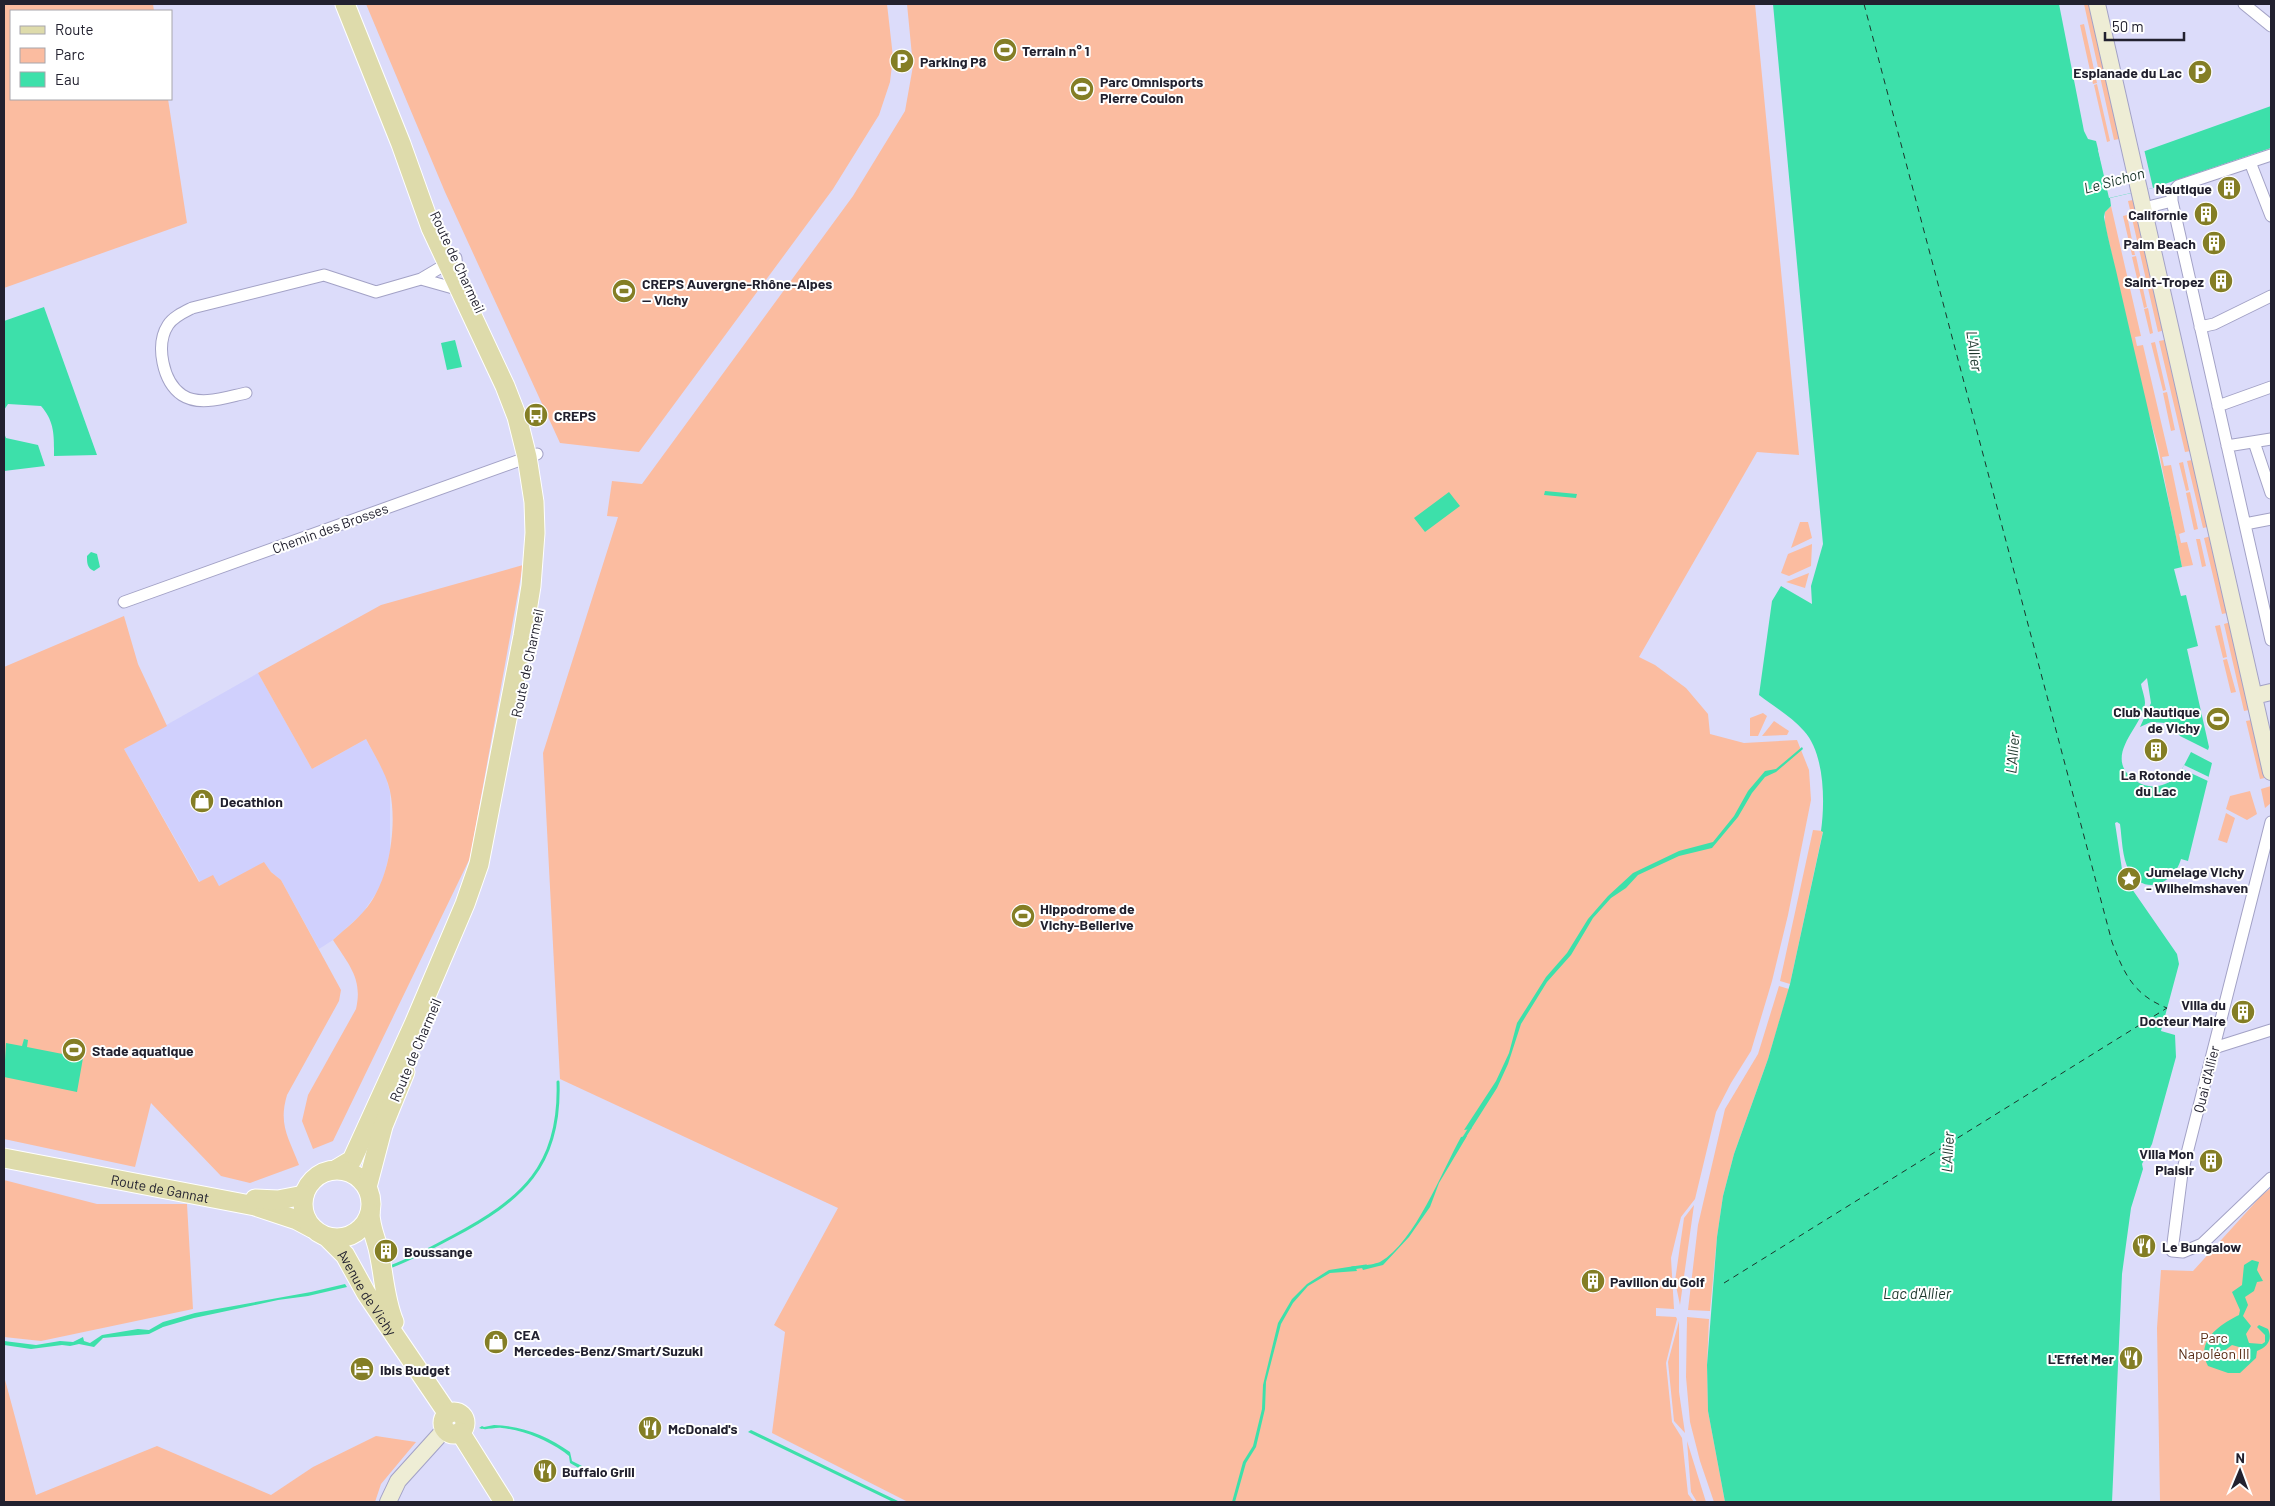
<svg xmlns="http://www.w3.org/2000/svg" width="2275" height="1506" font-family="Barlow,sans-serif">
  <rect width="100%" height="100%" fill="#dcdcfa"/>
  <path fill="#d0d0fd" d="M 258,673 L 312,769 L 366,739 L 385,774 L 390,792 L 390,852 L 381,886 L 362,914 L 333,940 L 319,949 L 281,880 L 271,872 L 264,863 L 219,886 L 200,882 L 124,749 Z"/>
  <path fill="#fbbca0" d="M 4,4 L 153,4 L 154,11 L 11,11 L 11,99 L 168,99 L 187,223 L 4,288 Z
    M 366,4 L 887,4 L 893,57 L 890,82 L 879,115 L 833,189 L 639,452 L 560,443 L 445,192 Z
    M 907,4 L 1755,4 L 1799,455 L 1757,452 L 1639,657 L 1655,665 L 1686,688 L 1708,714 L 1710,734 L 1744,743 L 1797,740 L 1809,770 L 1811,800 L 1788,915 L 1772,981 L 1751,1051 L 1731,1083 L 1716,1112 L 1695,1199 L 1681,1217 L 1671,1258 L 1674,1309 L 1656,1308 L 1656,1316 L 1676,1317 L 1677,1319 L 1666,1363 L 1672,1422 L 1682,1438 L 1688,1494 L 1694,1502 L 908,1502 L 772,1433 L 785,1332 L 774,1325 L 838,1208 L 560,1079 L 543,753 L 618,517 L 607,516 L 612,481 L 642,484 L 853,196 L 905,111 L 913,66 Z
    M 2084,4 L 2094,4 L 2124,138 L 2114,140 Z
    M 2084,24 L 2097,83 L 2093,84 L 2080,25 Z
    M 2097,84 L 2110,141 L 2107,142 L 2094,85 Z
    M 2138,199 L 2168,329 L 2158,332 L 2128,201 Z
    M 2111,206 L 2141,336 L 2135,337 L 2137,346 L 2143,345 L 2169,456 L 2162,457 L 2164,466 L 2171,465 L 2185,532 L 2179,534 L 2181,543 L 2187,542 L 2193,565 L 2182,567 L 2158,447 L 2146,405 L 2105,225 L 2105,212 Z
    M 2127,215 L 2135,255 L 2132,255 L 2123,216 Z
    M 2136,256 L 2147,307 L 2144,308 L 2132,257 Z
    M 2148,308 L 2153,333 L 2150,334 L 2144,309 Z
    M 2170,339 L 2196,450 L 2185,452 L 2159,341 Z
    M 2155,342 L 2166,390 L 2163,391 L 2151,343 Z
    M 2167,392 L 2175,430 L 2171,431 L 2163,393 Z
    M 2197,459 L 2212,526 L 2203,528 L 2187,461 Z
    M 2183,462 L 2189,490 L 2186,491 L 2179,463 Z
    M 2190,492 L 2198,529 L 2194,530 L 2186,493 Z
    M 1800,522 L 1808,522 L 1812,538 L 1791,548 Z
    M 2215,535 L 2232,612 L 2222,614 L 2204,538 Z
    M 2196,539 L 2200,539 L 2206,566 L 2202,567 Z
    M 1812,544 L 1811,566 L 1789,576 L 1781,573 L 1788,554 Z
    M 523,565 L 470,858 L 333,1141 L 313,1149 L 302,1121 L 308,1095 L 356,1009 C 363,979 349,965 333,940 C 346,928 361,917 371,902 C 390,874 397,825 390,791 C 386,773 375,756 366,739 L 312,769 L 258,673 L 381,605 Z
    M 1809,573 L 1805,588 L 1786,582 Z
    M 124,616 L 138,664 L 167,726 L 124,749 L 199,882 L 213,875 L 219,886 L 264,862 L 271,872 L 281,880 L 341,990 L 339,1001 L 287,1095 C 278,1125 289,1138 299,1165 L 250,1183 L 221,1176 L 151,1103 L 135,1167 L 4,1139 L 4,667 Z
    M 2234,621 L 2254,709 L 2244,711 L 2224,624 Z
    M 2220,625 L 2227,657 L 2223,658 L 2215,626 Z
    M 2227,659 L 2236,692 L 2231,693 L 2223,660 Z
    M 1763,713 L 1767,716 L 1758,736 L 1750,736 L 1750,718 Z
    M 2256,719 L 2269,777 L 2260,779 L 2246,721 Z
    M 1774,721 L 1789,731 L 1787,735 L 1762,736 Z
    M 2271,786 L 2271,803 L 2265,808 L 2261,789 Z
    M 2250,791 L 2257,814 L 2247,820 L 2226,809 L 2230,796 Z
    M 2226,813 L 2235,818 L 2227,843 L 2218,840 Z
    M 1813,830 L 1823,831 L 1790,984 L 1780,981 Z
    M 1779,986 L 1789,989 L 1768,1059 L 1734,1154 L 1723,1196 L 1717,1237 L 1710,1311 L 1688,1310 L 1698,1225 L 1725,1109 L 1758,1054 Z
    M 4,1180 L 97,1204 L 187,1204 L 193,1309 L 41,1341 L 4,1337 Z
    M 2271,1188 L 2271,1502 L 2160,1502 L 2157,1328 L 2161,1270 L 2193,1271 L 2262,1195 Z
    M 1694,1205 L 1680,1305 L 1675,1281 L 1684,1218 Z
    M 1687,1317 L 1709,1319 L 1707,1365 L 1708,1411 L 1725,1502 L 1714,1502 L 1700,1461 L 1690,1422 L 1686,1377 Z
    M 1679,1321 L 1679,1392 L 1685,1433 L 1674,1421 L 1668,1362 Z
    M 4,1376 L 36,1495 L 157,1446 L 271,1495 L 313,1467 L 376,1436 L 416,1442 L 381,1484 L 375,1502 L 4,1502 Z
    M 1687,1441 L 1706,1502 L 1697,1502 L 1691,1492 Z"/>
  <path fill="#3de0aa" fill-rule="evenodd" d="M 1773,4 L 2059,4 L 2084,131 L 2088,139 L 2096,141 L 2101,161 L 2145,151 L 2271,106 L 2271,148 L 2153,188 L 2110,198 L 2111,206 L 2105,212 L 2104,217 C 2108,241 2115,264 2120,288 C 2141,381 2164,473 2182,567 L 2174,569 L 2181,596 L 2186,595 L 2198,646 L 2187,649 L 2209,747 L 2208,750 L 2180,736 L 2174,728 L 2166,723 L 2151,722 L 2140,727 L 2151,703 L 2147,678 L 2141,684 C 2142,690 2145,697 2145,703 C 2143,727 2100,757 2136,781 C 2144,787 2156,788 2165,784 C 2179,779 2184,765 2191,752 L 2212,763 L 2188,861 L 2181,859 C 2174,884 2144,897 2129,870 C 2122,858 2122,838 2120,824 L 2117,822 L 2115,823 L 2123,876 L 2177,954 L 2179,964 L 2161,1031 L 2175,1035 L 2176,1057 L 2152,1144 L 2142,1164 L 2143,1169 L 2131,1208 L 2122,1274 L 2112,1502 L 1725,1502 L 1708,1411 L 1707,1365 L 1717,1237 L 1723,1196 L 1734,1154 L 1768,1059 L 1790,984 L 1823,832 L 1821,831 C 1825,803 1825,754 1804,731 C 1792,717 1773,706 1759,695 L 1772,601 L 1781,586 L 1812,604 L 1811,586 L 1823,544 Z
    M 44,307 L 97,455 L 54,456 C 54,436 55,422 41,406 L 8,404 L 4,410 L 4,321 Z
    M 455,340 L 462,367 L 447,370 L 441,343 Z
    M 4,433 L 6,438 L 38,445 L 45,466 L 4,471 Z
    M 1545,491 L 1577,494 L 1576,498 L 1544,495 Z
    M 1449,492 L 1460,506 L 1425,532 L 1414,518 Z
    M 91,552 L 97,554 L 100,567 L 94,571 C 87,568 87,563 87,556 Z
    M 1802,747 L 1803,749 L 1776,772 L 1765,777 L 1752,793 L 1738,817 L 1712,848 L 1679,856 L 1638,875 L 1626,888 L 1611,898 L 1593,918 L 1571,955 L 1547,982 L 1521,1024 L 1508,1064 L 1497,1088 L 1471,1129 L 1464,1130 L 1496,1081 L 1509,1053 L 1517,1023 L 1546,977 L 1567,953 L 1588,919 L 1608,896 L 1633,873 L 1679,851 L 1713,842 L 1734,816 L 1748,791 L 1765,771 L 1776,769 Z
    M 24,1039 L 28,1040 L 27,1047 L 83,1058 L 77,1092 L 4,1077 L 6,1043 L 22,1046 Z
    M 1467,1136 L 1439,1183 L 1430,1207 L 1409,1237 L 1383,1265 L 1363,1270 L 1361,1266 C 1367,1265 1375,1264 1380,1262 C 1415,1242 1442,1171 1461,1137 Z
    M 2252,1260 L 2259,1262 L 2257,1270 L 2263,1281 L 2257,1282 L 2254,1291 L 2245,1297 L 2248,1305 L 2243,1316 L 2251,1326 L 2246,1334 L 2249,1343 L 2262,1344 L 2265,1342 L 2265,1335 L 2257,1327 L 2259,1325 L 2268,1329 C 2273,1340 2267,1347 2257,1351 L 2256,1358 L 2240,1373 L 2228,1373 L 2208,1366 C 2195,1341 2219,1325 2239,1315 L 2240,1310 L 2232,1292 L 2242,1285 L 2244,1265 ZM 2232,1345 L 2239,1347 L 2242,1353 L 2239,1359 L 2230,1361 L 2224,1358 L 2224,1351 Z
    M 1355,1266 L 1357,1271 L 1330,1273 L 1308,1286 L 1293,1303 L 1281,1324 L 1266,1382 L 1265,1409 L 1256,1447 L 1246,1463 L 1235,1502 L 1232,1502 L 1243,1462 L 1253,1446 L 1262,1409 L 1263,1385 L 1278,1323 L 1292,1299 L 1307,1284 L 1329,1270 Z
    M 345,1284 L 347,1287 L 308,1296 L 278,1300 L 194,1318 L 163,1327 L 149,1334 L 103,1338 L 94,1347 L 79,1344 L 70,1346 L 62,1345 L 31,1349 L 4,1345 L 4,1341 L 36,1345 L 60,1341 L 73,1342 L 83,1337 L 84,1341 L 90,1343 L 102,1335 L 138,1329 L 149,1330 L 163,1322 L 195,1313 L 311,1292 Z
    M 494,1425 C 523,1426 547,1436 570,1452 L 572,1461 L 590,1470 L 589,1474 L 570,1463 L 569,1456 L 564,1452 C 544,1439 526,1431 502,1428 C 494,1427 486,1431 479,1428 L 482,1426 L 484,1427 Z
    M 751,1430 L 900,1502 L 893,1502 L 748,1432 Z"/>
  <path fill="#dcdcfa" d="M 2144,149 L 2153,188 L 2109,198 L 2098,150 L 2101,150 L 2103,158 Z
    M 2184,765 L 2209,777 L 2208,781 L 2182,769 Z"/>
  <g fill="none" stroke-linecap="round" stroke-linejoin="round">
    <path stroke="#3de0aa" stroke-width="3" d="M 1463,1139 L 1470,1128
      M 387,1268 C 410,1260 431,1248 452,1237 C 522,1200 561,1166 558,1082
      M 1352,1268 L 1366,1266"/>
    <path stroke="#1c352b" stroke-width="1" stroke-dasharray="6 5" stroke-linecap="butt" d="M 1864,4 L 2112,942 C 2124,974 2134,995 2167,1008
      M 1724,1283 L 2167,1008"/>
    <g stroke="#a3a2c6" stroke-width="13">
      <path id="street" d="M 2244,4 L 2271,26
        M 2271,155 L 2178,186 L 2172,193 L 2172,201 L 2271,640
        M 2250,162 L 2271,216
        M 2152,206 L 2172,201
        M 421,279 L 453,288 L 458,286 L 456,258
        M 2200,327 L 2214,324 L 2271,296
        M 246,393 C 227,397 200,407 182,395 C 163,382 155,345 168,325 C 173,317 184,312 192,308 L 324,275 L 376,292 L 421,279 L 448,263 L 451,265
        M 2218,406 L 2271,387
        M 2254,442 L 2271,493
        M 2227,446 L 2271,439
        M 2245,524 L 2271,519
        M 124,602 L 537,454
        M 2271,822 L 2182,1173 L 2172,1251 L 2183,1252 L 2202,1244 L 2271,1178
        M 2214,1048 L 2271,1030"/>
    </g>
    <g stroke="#a3a2c6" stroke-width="18">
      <path id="secondary" d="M 2097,4 L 2271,772
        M 2254,696 L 2271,692
        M 388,1502 L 398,1481 L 445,1429"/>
    </g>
    <g stroke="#fff" stroke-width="21">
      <g id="primary">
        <path id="s1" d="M 4,1158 L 255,1206 L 297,1220 L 312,1228"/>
        <path d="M 337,1169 L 352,1160 L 414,1024 L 465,904 L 479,864 L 523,636 L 531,586 L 535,533 L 534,502 L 527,457 L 517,417 L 505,386 L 431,228 L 401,144 L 345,4"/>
        <circle cx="337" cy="1204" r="34"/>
        <path d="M 367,1187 L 383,1126 L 405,1072"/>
        <path d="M 255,1199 L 278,1200 L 304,1195"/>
        <path d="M 370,1213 C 370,1226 375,1236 378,1248 C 384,1273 384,1298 394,1322"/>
        <path id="s2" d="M 327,1237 L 345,1255 L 366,1293 L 448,1414"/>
        <circle cx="454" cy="1423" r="11"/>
        <path d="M 460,1432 L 504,1502"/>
      </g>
    </g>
    <use href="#street" stroke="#fff" stroke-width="11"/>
    <use href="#secondary" stroke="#eeedd5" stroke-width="16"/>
    <use href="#primary" stroke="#dedbab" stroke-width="19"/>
  </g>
  <defs>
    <g id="stadium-disc" transform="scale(1.25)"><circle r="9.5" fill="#847e25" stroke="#fff"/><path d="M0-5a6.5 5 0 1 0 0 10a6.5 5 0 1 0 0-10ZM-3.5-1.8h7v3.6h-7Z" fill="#fff"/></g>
    <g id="parking-disc" transform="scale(1.25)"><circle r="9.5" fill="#847e25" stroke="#fff"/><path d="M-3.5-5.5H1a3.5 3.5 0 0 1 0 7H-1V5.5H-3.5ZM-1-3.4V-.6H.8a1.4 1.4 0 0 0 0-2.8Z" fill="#fff"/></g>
    <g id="building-disc" transform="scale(1.25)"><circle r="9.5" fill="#847e25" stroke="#fff"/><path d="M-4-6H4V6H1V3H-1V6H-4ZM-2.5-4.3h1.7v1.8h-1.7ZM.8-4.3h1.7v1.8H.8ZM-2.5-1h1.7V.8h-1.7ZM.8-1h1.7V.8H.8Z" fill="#fff"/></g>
    <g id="bus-disc" transform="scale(1.25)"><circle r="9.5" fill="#847e25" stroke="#fff"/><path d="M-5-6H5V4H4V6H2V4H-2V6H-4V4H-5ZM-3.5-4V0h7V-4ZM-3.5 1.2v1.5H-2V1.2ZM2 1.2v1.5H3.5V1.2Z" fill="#fff"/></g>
    <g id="shop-disc" transform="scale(1.25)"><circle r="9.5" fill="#847e25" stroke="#fff"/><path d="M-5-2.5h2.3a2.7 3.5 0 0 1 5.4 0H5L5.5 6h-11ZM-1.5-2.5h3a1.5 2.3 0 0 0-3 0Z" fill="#fff"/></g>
    <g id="sight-disc" transform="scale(1.25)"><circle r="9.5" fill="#847e25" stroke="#fff"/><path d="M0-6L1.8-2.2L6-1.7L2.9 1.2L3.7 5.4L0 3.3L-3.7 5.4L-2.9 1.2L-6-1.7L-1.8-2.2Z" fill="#fff"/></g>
    <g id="restaurant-disc" transform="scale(1.25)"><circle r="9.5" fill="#847e25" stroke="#fff"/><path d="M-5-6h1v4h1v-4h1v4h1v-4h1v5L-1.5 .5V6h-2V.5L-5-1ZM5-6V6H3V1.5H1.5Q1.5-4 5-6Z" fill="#fff"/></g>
    <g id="hotel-disc" transform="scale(1.25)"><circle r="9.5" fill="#847e25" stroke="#fff"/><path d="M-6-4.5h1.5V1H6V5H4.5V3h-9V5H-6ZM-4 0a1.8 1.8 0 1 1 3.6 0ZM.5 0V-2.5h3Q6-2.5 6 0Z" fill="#fff"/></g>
  </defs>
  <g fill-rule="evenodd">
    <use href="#stadium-disc" x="1005" y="50"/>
    <use href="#parking-disc" x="902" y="61"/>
    <use href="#parking-disc" x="2200" y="72"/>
    <use href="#stadium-disc" x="1082" y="89"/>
    <use href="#building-disc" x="2229" y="188"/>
    <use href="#building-disc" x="2206" y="214"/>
    <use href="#building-disc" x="2214" y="243"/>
    <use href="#building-disc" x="2221" y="281"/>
    <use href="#stadium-disc" x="624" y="291"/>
    <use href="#bus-disc" x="536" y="415"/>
    <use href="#stadium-disc" x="2218" y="719"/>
    <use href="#building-disc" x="2156" y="750"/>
    <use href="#shop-disc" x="202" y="801"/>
    <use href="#sight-disc" x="2129" y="879"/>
    <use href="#stadium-disc" x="1023" y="916"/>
    <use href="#building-disc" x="2243" y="1012"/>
    <use href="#stadium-disc" x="74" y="1050"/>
    <use href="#building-disc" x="2211" y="1161"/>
    <use href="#restaurant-disc" x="2144" y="1246"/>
    <use href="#building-disc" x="386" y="1251"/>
    <use href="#building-disc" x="1593" y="1281"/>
    <use href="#shop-disc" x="496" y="1342"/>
    <use href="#restaurant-disc" x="2131" y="1358"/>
    <use href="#hotel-disc" x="362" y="1369"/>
    <use href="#restaurant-disc" x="650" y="1428"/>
    <use href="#restaurant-disc" x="545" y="1471"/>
  </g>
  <g text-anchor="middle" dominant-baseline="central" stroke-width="4" stroke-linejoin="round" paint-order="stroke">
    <g font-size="14" font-weight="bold" fill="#22212f" stroke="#fff" text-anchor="start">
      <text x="1022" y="50">Terrain n° 1</text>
      <text x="920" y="61">Parking P8</text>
      <text x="2182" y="72" text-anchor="end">Esplanade du Lac</text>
      <text x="1100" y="81">Parc Omnisports<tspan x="1100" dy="16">Pierre Coulon</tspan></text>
      <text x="2212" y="188" text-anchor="end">Nautique</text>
      <text x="2188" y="214" text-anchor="end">Californie</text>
      <text x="2196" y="243" text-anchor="end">Palm Beach</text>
      <text x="2204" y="281" text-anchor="end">Saint-Tropez</text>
      <text x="642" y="283">CREPS Auvergne-Rhône-Alpes<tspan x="642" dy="16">— Vichy</tspan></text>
      <text x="554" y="415">CREPS</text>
      <text x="2200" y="711" text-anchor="end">Club Nautique<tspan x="2200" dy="16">de Vichy</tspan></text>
      <text x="2156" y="774" text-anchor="middle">La Rotonde<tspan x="2156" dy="16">du Lac</tspan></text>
      <text x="220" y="801">Decathlon</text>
      <text x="2146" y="871">Jumelage Vichy<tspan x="2146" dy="16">- Wilhelmshaven</tspan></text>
      <text x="1040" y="908">Hippodrome de<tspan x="1040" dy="16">Vichy-Bellerive</tspan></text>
      <text x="2226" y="1004" text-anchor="end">Villa du<tspan x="2226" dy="16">Docteur Maire</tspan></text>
      <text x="92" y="1050">Stade aquatique</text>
      <text x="2194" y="1153" text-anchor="end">Villa Mon<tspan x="2194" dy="16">Plaisir</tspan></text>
      <text x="2162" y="1246">Le Bungalow</text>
      <text x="404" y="1251">Boussange</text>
      <text x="1610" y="1281">Pavillon du Golf</text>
      <text x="514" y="1334">CEA<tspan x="514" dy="16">Mercedes-Benz/Smart/Suzuki</tspan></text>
      <text x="2114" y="1358" text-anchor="end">L'Effet Mer</text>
      <text x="380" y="1369">Ibis Budget</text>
      <text x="668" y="1428">McDonald's</text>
      <text x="562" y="1471">Buffalo Grill</text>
    </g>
    <g font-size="14" fill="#22212f" stroke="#fff">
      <text transform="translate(458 262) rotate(65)">Route de Charmeil</text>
      <text transform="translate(330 528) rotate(-20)">Chemin des Brosses</text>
      <text transform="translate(527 663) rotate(-78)">Route de Charmeil</text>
      <text transform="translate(415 1050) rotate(-67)">Route de Charmeil</text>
      <text transform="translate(2206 1079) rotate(-76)">Quai d'Allier</text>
      <text stroke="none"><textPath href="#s1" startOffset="159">Route de Gannat</textPath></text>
      <text stroke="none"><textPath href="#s2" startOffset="69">Avenue de Vichy</textPath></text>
    </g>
    <g font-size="14" fill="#562a13" stroke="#fff">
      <text x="2214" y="1337">Parc<tspan x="2214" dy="16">Napoléon III</tspan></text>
    </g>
    <g font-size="15" font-style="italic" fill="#1c352b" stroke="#fff">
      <text transform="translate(2114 180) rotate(-15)">Le Sichon</text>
      <text transform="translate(1975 351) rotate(82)">L'Allier</text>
      <text transform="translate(2012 753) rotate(-85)">L'Allier</text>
      <text transform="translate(1947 1152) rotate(-87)">L'Allier</text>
      <text x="1917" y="1293">Lac d'Allier</text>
    </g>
  </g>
  <rect width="2275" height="1506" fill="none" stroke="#22212f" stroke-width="10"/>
  <rect x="10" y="10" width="162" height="90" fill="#ffffff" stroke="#a7a6ac"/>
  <rect x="20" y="26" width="25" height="8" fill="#dedbab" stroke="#a7a6ac"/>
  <text x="55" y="35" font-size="15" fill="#22212f">Route</text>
  <rect x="20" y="48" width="25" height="15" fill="#fbbca0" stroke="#a7a6ac"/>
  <text x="55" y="60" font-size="15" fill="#22212f">Parc</text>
  <rect x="20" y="72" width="25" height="15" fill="#3de0aa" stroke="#a7a6ac"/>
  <text x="55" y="85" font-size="15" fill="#22212f">Eau</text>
  <g transform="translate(2240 1471) rotate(1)" stroke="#ffffff" stroke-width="4" paint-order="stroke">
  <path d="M0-4L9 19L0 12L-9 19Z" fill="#22212f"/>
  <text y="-8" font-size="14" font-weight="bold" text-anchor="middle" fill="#22212f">N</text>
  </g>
  <path d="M2105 32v8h79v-8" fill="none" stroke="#22212f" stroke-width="2.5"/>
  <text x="2112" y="32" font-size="15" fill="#22212f" stroke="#ffffff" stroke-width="4" paint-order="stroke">50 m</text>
</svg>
